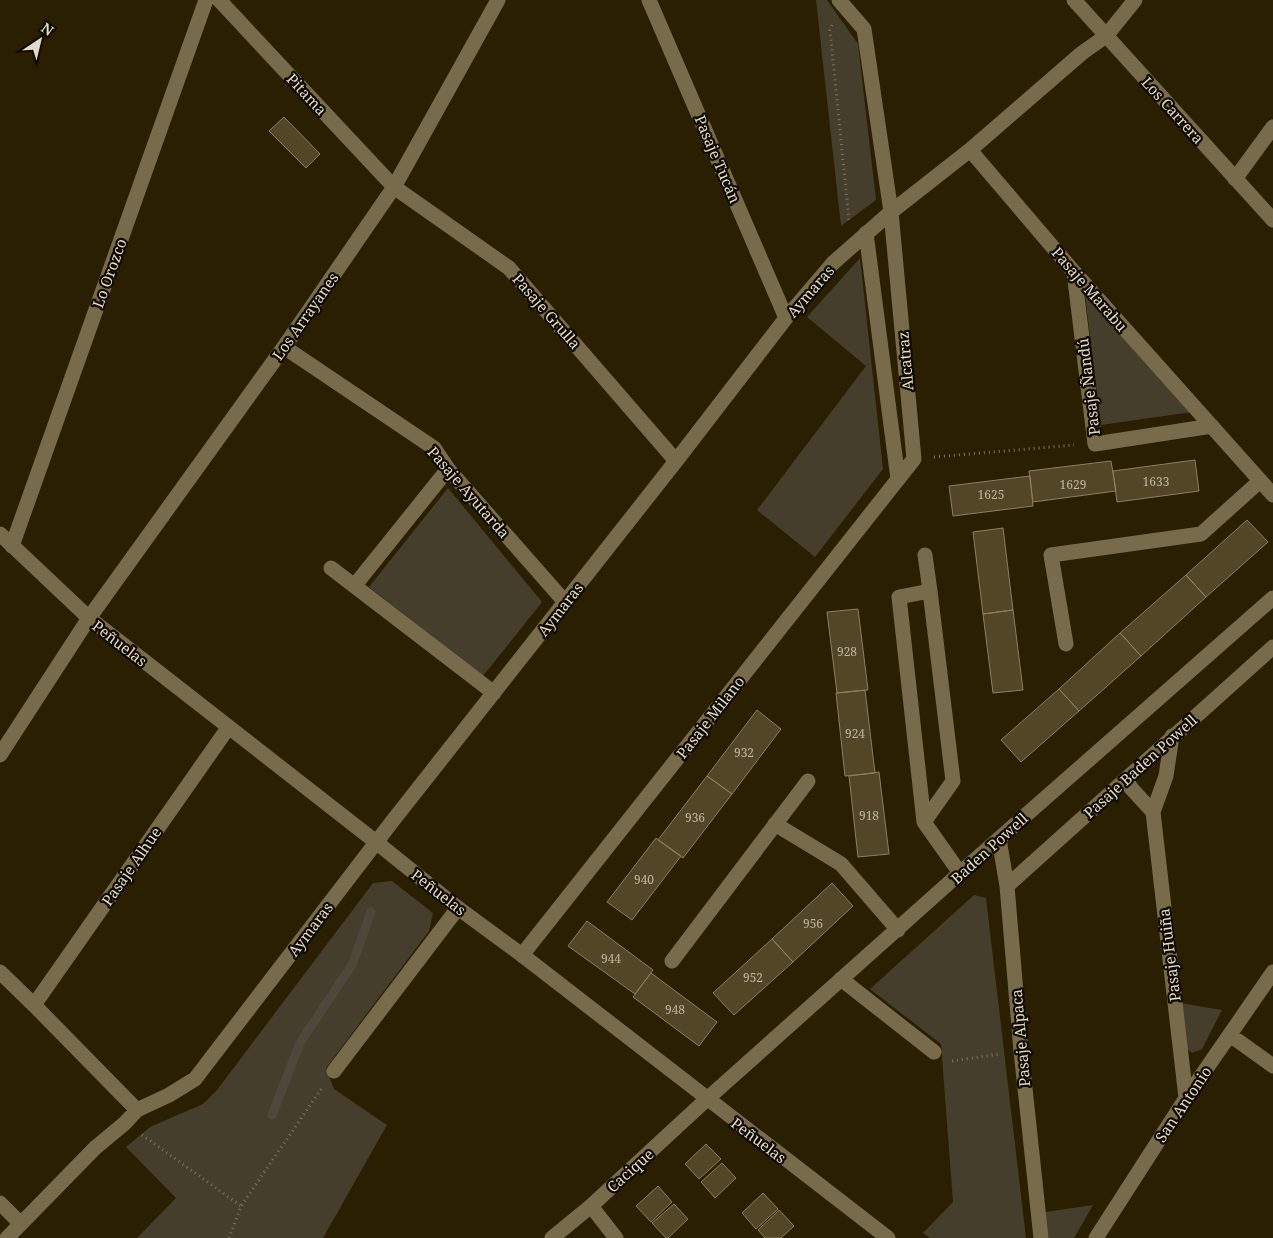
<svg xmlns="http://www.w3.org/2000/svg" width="1273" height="1238" font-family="'Noto Serif',serif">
  <rect width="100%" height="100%" fill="#2a1f00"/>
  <path fill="#463e2c" d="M 816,0 L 827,0 L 858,44 L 876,200 L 841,226 Z
    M 860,258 L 883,469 L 815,557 L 757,510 L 866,366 L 807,317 Z
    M 1085,295 L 1192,412 L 1101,425 Z
    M 448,488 L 542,602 L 483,676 L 369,587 Z
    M 392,881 L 433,913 L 429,931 L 326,1068 L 334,1089 L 387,1125 L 323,1238 L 137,1238 L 176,1198 L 126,1147 L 150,1127 L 203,1104 L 217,1090 L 373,883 Z
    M 974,895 L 986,898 L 1026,1238 L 930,1238 L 923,1233 L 953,1202 L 941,1044 L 870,989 Z
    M 1180,1003 L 1222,1010 L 1202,1049 L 1192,1053 L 1184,1047 Z
    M 1093,1205 L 1074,1238 L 1046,1238 L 1045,1212 Z"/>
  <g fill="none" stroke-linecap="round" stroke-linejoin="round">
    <path stroke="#50473c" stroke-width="9" d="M 272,1115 L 300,1043 L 352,965 L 371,912"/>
  </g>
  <path fill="#534627" stroke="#8d7f5e" d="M 284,117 L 320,154 L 306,168 L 269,131 Z
    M 1195,460 L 1199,491 L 1117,502 L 1113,471 Z
    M 1111,461 L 1116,491 L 1033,502 L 1029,471 Z
    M 1030,476 L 1033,506 L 953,516 L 949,486 Z
    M 1247,520 L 1268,542 L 1206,597 L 1186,575 Z
    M 1003,528 L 1013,610 L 983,614 L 973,532 Z
    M 1186,575 L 1206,597 L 1141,656 L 1120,633 Z
    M 858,609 L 868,690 L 837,693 L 827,612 Z
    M 1013,610 L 1023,690 L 993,693 L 983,614 Z
    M 1120,633 L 1141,656 L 1079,711 L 1059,689 Z
    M 1059,689 L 1079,711 L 1021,762 L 1001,740 Z
    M 865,690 L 875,773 L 845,776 L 836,693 Z
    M 757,710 L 781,729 L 732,794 L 707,776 Z
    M 879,772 L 889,854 L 858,857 L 849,776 Z
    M 707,776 L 732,794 L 683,858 L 658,840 Z
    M 656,838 L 681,856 L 632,920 L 607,902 Z
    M 832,883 L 853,906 L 793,962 L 772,939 Z
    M 587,921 L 653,970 L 635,994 L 568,946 Z
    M 772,939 L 793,962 L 734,1015 L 713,993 Z
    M 651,973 L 717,1022 L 699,1046 L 633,997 Z
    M 706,1144 L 721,1159 L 699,1179 L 685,1164 Z
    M 722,1163 L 736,1178 L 715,1198 L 701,1182 Z
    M 658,1186 L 672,1202 L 651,1222 L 636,1206 Z
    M 763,1193 L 778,1209 L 756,1229 L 742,1213 Z
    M 674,1204 L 688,1219 L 668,1238 L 666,1238 L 652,1223 Z
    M 779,1210 L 794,1226 L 781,1238 L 765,1238 L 758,1230 Z"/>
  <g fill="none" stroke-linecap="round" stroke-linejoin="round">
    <path stroke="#7e755c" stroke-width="3" stroke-dasharray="1 4" stroke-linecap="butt" d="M 832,25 L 830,30 L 849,220
      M 934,457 L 1074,445
      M 952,1061 L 1000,1054
      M 142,1135 L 241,1206
      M 229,1238 L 241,1206 L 322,1088"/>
    <path stroke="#786b4b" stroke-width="15" d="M 925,555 L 930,591
      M 1066,644 L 1051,555 L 1201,534 L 1260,481
      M 924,822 L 953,781 L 930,591 L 899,597 L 924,822 L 960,873
      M 775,824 L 841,864 L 898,930
      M 672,961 L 808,781"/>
    <path stroke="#786b4b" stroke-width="15" d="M 219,0 L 394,187 L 509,268 L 676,461
      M 649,0 L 786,318
      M 970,150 L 1074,272 L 1273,495
      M 1235,179 L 1273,127
      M 866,233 L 898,479
      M 1074,272 L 1095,444 L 1212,426
      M 284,347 L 434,448 L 448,469 L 565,602
      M 12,546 L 206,0
      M 331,568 L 494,693
      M 355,585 L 448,469
      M 1172,736 L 1166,776 L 1153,812 L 1186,1098
      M 0,755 L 89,618 L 284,347 L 394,187 L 498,0
      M 1126,779 L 1131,788 L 1153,812
      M 999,839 L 1007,886 L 1021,1051 L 1041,1238
      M 1007,886 L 1273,647
      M 522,955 L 914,459 L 891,212 L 864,29 L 839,0
      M 0,972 L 34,1005 L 137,1110
      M 841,979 L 934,1052
      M 34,1005 L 228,728
      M 1230,1035 L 1273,1066
      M 334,1071 L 458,908
      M 0,1203 L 21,1224
      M 591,1206 L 616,1238
      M 7,1238 L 95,1148 L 125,1123 L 137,1110 L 169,1095 L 195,1079 L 391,823 L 676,461 L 786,318 L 833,263 L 891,212 L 970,150 L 1082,53 L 1106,36 L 1135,0
      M 552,1238 L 591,1206 L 707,1099
      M 1096,1238 L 1186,1098 L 1273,972"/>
    <path stroke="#786b4b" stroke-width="15" d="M 1074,0 L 1273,220
      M 0,534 L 89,618 L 376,842 L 458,908 L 522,955 L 888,1238
      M 707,1099 L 960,873 L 1273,598"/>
  </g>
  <g text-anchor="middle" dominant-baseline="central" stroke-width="4.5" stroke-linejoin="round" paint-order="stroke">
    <g font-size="12" fill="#beb6a0">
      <text x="1156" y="481">1633</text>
      <text x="1073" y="484">1629</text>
      <text x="991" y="494">1625</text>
      <text x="847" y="651">928</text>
      <text x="855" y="733">924</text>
      <text x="744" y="752">932</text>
      <text x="869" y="815">918</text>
      <text x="695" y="817">936</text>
      <text x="644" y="879">940</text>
      <text x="813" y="923">956</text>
      <text x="611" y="958">944</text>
      <text x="753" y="977">952</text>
      <text x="675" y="1009">948</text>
    </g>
    <g font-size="15" fill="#e2dbc9" stroke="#0f0901">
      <text transform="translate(307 94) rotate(47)">Pitama</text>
      <text transform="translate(1173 110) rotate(48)">Los Carrera</text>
      <text transform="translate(718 159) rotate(67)">Pasaje Tucán</text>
      <text transform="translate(109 273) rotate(-70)">Lo Orozco</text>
      <text transform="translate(1090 289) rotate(49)">Pasaje Marabu</text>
      <text transform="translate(810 291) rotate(-49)">Aymaras</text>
      <text transform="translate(547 311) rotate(49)">Pasaje Grulla</text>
      <text transform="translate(305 316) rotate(-55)">Los Arrayanes</text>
      <text transform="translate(905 361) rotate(-95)">Alcatraz</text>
      <text transform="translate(1088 387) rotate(-97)">Pasaje Ñandú</text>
      <text transform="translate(469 492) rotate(49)">Pasaje Ayutarda</text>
      <text transform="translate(560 609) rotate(-52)">Aymaras</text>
      <text transform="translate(120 643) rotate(38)">Peñuelas</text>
      <text transform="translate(710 717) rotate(-52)">Pasaje Milano</text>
      <text transform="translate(1140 766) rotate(-42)">Pasaje Baden Powell</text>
      <text transform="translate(989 848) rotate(-42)">Baden Powell</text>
      <text transform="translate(131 866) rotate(-55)">Pasaje Alhue</text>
      <text transform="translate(439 892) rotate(38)">Peñuelas</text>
      <text transform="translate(310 929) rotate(-53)">Aymaras</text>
      <text transform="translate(1169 955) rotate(-97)">Pasaje Huiña</text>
      <text transform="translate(1020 1038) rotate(-95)">Pasaje Alpaca</text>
      <text transform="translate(1183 1104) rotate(-56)">San Antonio</text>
      <text transform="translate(759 1140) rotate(37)">Peñuelas</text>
      <text transform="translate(630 1170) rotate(-42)">Cacique</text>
    </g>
  </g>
  <g transform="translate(40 40) rotate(35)" stroke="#0f0901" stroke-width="4" paint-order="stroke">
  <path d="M0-4L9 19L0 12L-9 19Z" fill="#e2dbc9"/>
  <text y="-8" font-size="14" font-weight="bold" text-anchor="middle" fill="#e2dbc9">N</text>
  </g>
</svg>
